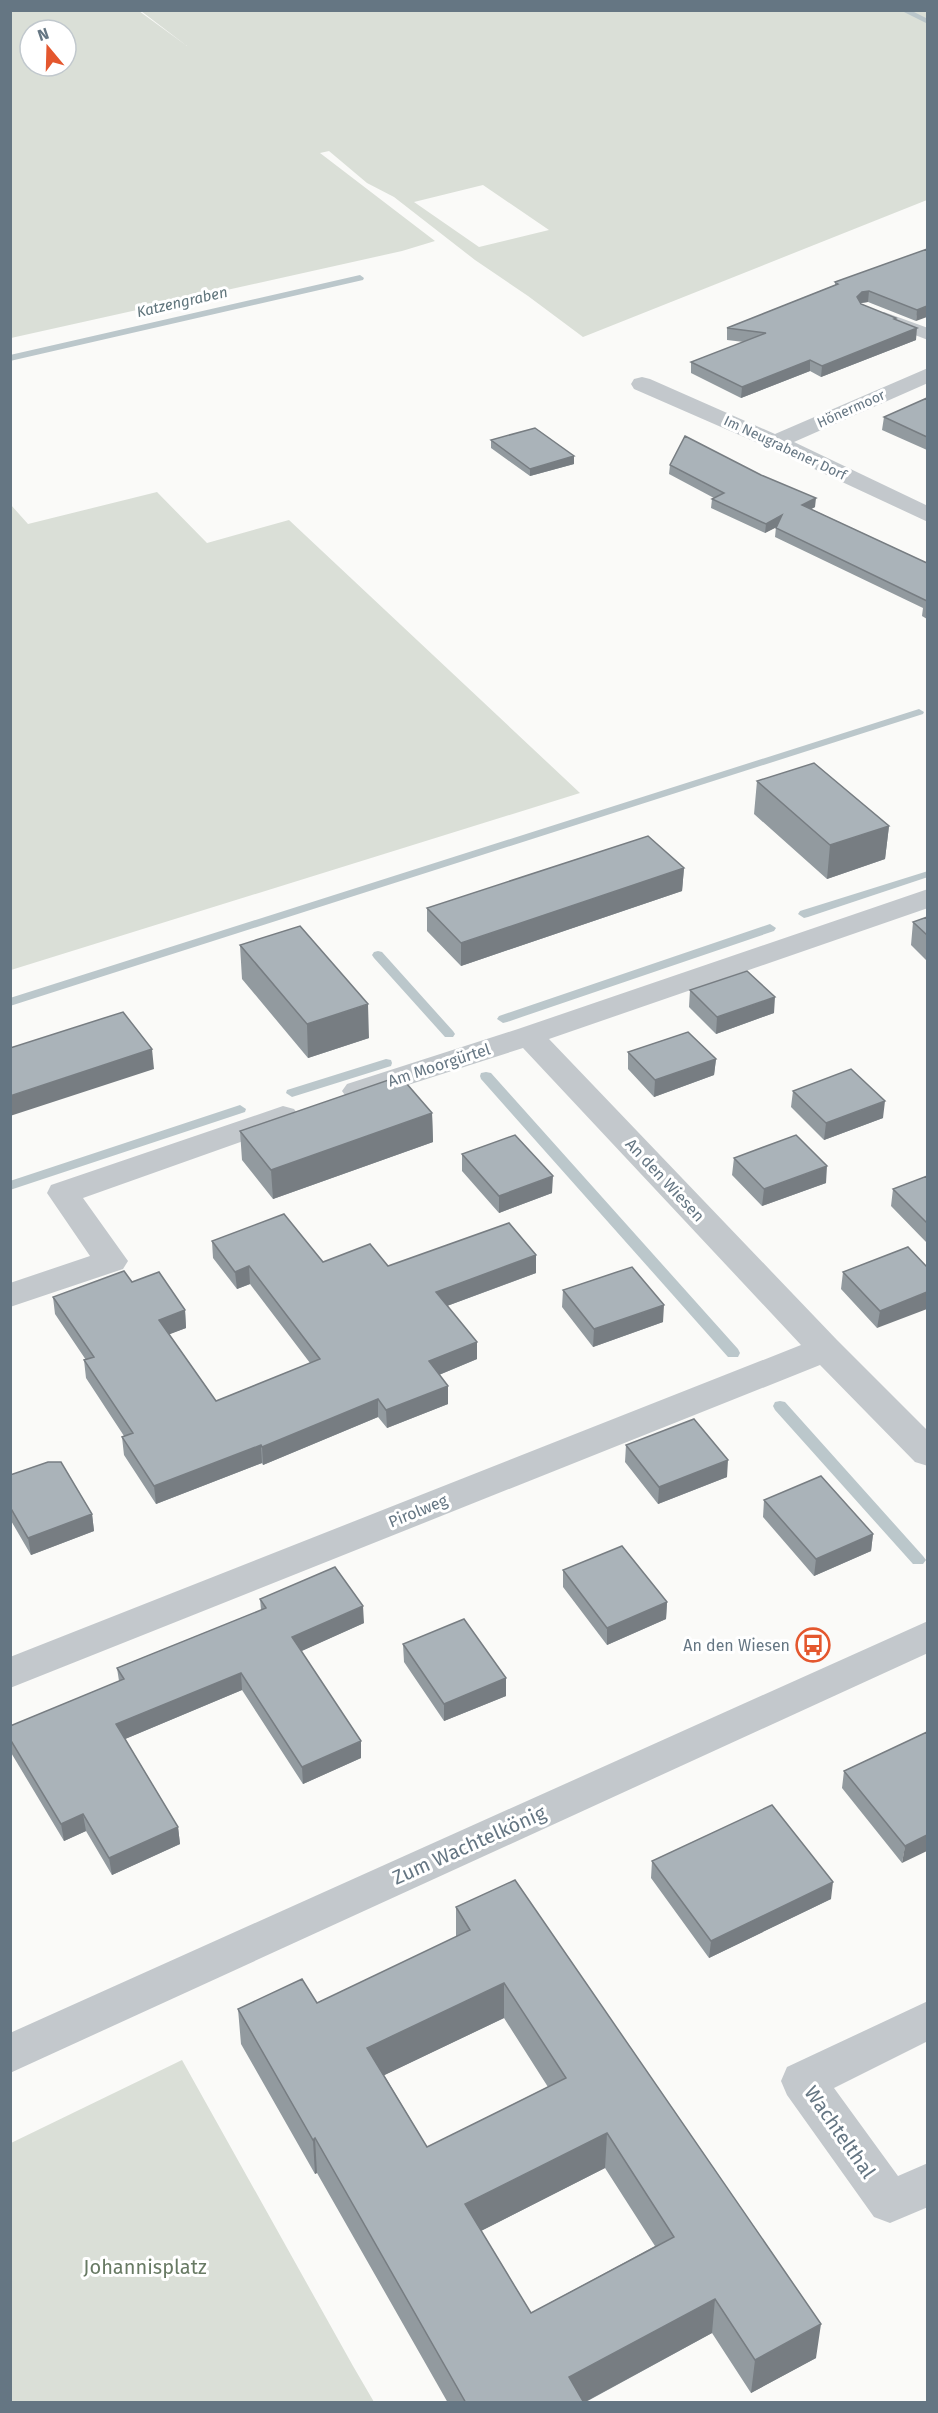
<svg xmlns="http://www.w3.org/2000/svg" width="938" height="2413" font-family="'Fira Sans',sans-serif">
  <rect width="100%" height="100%" fill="#fafaf8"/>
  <path fill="#dadfd7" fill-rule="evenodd" d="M 10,11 L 139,11 L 187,46 L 141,11 L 927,11 L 927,200 L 583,337 L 528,296 L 475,260 L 394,197 L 367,183 L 329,151 L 320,153 L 435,241 L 402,251 L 11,338 ZM 30,30 L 66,30 L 66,66 L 30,66 ZM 483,185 L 549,230 L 479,247 L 414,202 Z
    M 157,492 L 207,543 L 289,520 L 580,793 L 11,970 L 11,505 L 28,524 Z
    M 182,2060 L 353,2366 L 374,2402 L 12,2402 L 11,2143 Z"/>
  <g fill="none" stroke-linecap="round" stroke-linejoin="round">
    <path fill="#bbc7cb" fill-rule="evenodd" d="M 900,10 L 910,10 L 928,19 L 928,24 Z
      M 360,275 L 364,278 L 363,280 L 10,361 L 10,355 Z
      M 919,709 L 924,712 L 923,714 L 10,1006 L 10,998 Z
      M 928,871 L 928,877 L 808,917 L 804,918 L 798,914 L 800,911 Z
      M 770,924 L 776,928 L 774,931 L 507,1022 L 503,1023 L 497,1019 L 499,1016 Z
      M 378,951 L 382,952 L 453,1031 L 455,1034 L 453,1037 L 445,1037 L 374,958 L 372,955 L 374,952 Z
      M 386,1059 L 391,1060 L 392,1063 L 391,1066 L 292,1097 L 286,1093 L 287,1090 Z
      M 486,1072 L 491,1073 L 738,1349 L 740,1353 L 738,1357 L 728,1357 L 481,1079 L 480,1076 L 481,1073 Z
      M 240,1105 L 246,1109 L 245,1112 L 10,1190 L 10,1181 Z
      M 780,1401 L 785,1402 L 923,1556 L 926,1560 L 923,1564 L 913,1564 L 775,1410 L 773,1406 L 775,1402 Z"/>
    <path fill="#c3c8cc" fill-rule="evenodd" d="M 884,312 L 928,328 L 928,340 L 878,321 L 875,317 L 878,313 Z"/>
    <path fill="#c3c8cc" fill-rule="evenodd" d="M 928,368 L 928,383 L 794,442 L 928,506 L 928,522 L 767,447 L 634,389 L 631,384 L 634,379 L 642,377 L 650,379 L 775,434 Z
      M 928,889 L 928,908 L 549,1039 L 837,1340 L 928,1431 L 928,1466 L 915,1462 L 820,1365 L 10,1688 L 10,1657 L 801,1345 L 523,1048 L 358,1101 L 347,1098 L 342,1091 L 347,1084 L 518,1029 Z
      M 283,1106 L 294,1109 L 299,1116 L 294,1123 L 83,1198 L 128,1261 L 123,1269 L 10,1307 L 10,1283 L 90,1256 L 47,1193 L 51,1185 Z
      M 928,1621 L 928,1653 L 10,2073 L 10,2033 Z
      M 928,2001 L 928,2041 L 834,2088 L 898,2176 L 928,2163 L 928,2207 L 890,2223 L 874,2217 L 787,2095 L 781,2081 L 787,2067 Z"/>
  </g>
  <path fill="#929a9f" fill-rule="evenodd" d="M 927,249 L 916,321 L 868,302 L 861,303 L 861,304 L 896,319 L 916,340 L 821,377 L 810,371 L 741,398 L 691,373 L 691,362 L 744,342 L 727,340 L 727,328 L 835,285 L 835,282 Z
    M 927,398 L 927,450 L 882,430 L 884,417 Z
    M 491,440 L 574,456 L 574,464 L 530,476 L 491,448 Z
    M 670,465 L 815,507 L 811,509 L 927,563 L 927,619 L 922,616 L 923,608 L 775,537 L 776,527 L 765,533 L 711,508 L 712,499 L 714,498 L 669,474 Z
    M 757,781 L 889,826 L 885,859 L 827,879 L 754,814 Z
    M 684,868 L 682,891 L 461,966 L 427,931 L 427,908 Z
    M 927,917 L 927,961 L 911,945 L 913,922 Z
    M 240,945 L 369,1038 L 308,1058 L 242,979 Z
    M 690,990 L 774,1013 L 716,1034 L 689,1007 Z
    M 628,1052 L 716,1059 L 714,1075 L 654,1097 L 628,1069 Z
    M 793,1091 L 883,1118 L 824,1140 L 791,1107 Z
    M 432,1113 L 433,1142 L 273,1199 L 242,1160 L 240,1131 Z
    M 462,1154 L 552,1193 L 499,1213 L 462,1171 Z
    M 734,1158 L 826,1183 L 762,1206 L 732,1175 Z
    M 927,1176 L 927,1243 L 891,1206 L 893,1189 Z
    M 212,1241 L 323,1262 L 388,1266 L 536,1273 L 447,1306 L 477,1342 L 477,1359 L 439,1375 L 448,1404 L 387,1428 L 378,1417 L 263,1465 L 262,1463 L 156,1504 L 124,1455 L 122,1437 L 124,1436 L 86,1378 L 84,1360 L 86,1360 L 55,1314 L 53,1297 L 132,1282 L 185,1310 L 186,1328 L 169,1334 L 216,1401 L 310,1363 L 250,1284 L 237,1289 L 213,1258 Z
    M 908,1247 L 877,1328 L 841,1289 L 843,1272 Z
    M 563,1290 L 663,1322 L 593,1347 L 562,1307 Z
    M 626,1445 L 727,1477 L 658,1504 L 625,1462 Z
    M 10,1475 L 92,1514 L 94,1531 L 31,1555 L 10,1519 Z
    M 764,1500 L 873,1534 L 871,1551 L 814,1576 L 763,1517 Z
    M 563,1570 L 667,1602 L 666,1619 L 607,1645 L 563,1587 Z
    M 260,1599 L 364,1623 L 301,1651 L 361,1758 L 303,1784 L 242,1690 L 125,1739 L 178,1827 L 180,1844 L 112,1875 L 86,1831 L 64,1841 L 10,1751 L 10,1726 L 119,1681 L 117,1668 L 261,1610 Z
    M 403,1644 L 506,1678 L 506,1696 L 444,1721 L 404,1662 Z
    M 927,1732 L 902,1863 L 842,1788 L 844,1771 Z
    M 652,1861 L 831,1899 L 709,1958 L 651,1878 Z
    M 456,1907 L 816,2358 L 751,2393 L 712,2333 L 584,2403 L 448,2403 L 317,2173 L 315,2174 L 241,2044 L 238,2009 L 317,2003 L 456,1937 ZM 504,2018 L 548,2087 L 427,2147 L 384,2075 ZM 605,2168 L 655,2246 L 531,2313 L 481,2231 Z"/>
  <path fill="#777d82" d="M 869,291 L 868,302 L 861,303 L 857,297 L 862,292 Z
    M 927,306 L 927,317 L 916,321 L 917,310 Z
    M 917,328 L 916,340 L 821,377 L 822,366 Z
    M 810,360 L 810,371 L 741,398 L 742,387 Z
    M 574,456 L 574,464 L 530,476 L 530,469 Z
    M 816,498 L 815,507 L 802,514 L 802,505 Z
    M 782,515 L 781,525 L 765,533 L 766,524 Z
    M 889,826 L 885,859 L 827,879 L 830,845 Z
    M 684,868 L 682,891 L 461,966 L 461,943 Z
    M 775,997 L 774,1013 L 716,1034 L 717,1017 Z
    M 368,1004 L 369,1038 L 308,1058 L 307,1024 Z
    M 152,1049 L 154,1069 L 10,1116 L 10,1096 Z
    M 716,1059 L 714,1075 L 654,1097 L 655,1080 Z
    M 885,1101 L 883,1118 L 824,1140 L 826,1123 Z
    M 432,1113 L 433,1142 L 273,1199 L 271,1170 Z
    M 827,1166 L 826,1183 L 762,1206 L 764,1189 Z
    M 553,1176 L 552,1193 L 499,1213 L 499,1196 Z
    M 536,1255 L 536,1273 L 436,1310 L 436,1292 Z
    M 249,1266 L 250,1284 L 237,1289 L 235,1272 Z
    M 927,1292 L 927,1309 L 877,1328 L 880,1311 Z
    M 664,1305 L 663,1322 L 593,1347 L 594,1329 Z
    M 185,1310 L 186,1328 L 160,1338 L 159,1320 Z
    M 477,1342 L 477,1359 L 429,1379 L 429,1361 Z
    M 448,1386 L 448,1404 L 387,1428 L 386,1410 Z
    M 378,1399 L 378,1417 L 263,1465 L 262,1447 Z
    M 261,1445 L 262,1463 L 156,1504 L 154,1486 Z
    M 728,1460 L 727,1477 L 658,1504 L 659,1487 Z
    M 92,1514 L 94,1531 L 31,1555 L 28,1538 Z
    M 873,1534 L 871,1551 L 814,1576 L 816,1559 Z
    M 667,1602 L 666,1619 L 607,1645 L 607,1628 Z
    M 363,1606 L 364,1623 L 293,1655 L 292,1637 Z
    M 241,1673 L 242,1690 L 118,1742 L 116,1724 Z
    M 506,1678 L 506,1696 L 444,1721 L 444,1704 Z
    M 361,1741 L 361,1758 L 303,1784 L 302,1767 Z
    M 83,1814 L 86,1831 L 64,1841 L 61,1824 Z
    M 178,1827 L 180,1844 L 112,1875 L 109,1858 Z
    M 927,1835 L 927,1851 L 902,1863 L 905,1846 Z
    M 833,1882 L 831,1899 L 709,1958 L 711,1941 Z
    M 504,1983 L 504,2018 L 368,2083 L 367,2048 Z
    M 607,2133 L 605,2168 L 465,2239 L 465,2204 Z
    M 315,2138 L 317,2173 L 315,2174 L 313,2140 Z
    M 715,2299 L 712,2333 L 583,2403 L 569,2377 Z
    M 821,2324 L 816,2358 L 751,2393 L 755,2360 Z"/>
  <path fill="#aab3b9" stroke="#777d82" stroke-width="1.5" fill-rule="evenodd" d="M 927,249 L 927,306 L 917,310 L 869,291 L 862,292 L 857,297 L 861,304 L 896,318 L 894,319 L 917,328 L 822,366 L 810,360 L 742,387 L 691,362 L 766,333 L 727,328 L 838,284 L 835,282 Z
    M 927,398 L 927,437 L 884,417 Z
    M 535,428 L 574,456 L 530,469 L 491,440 Z
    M 685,436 L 761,475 L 816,498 L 802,505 L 927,563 L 927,601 L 776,528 L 782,515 L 766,524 L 712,499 L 724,493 L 670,465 Z
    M 814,763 L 889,826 L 830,845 L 757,781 Z
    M 648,836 L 684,868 L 461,943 L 427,908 Z
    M 927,917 L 927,935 L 913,922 Z
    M 300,926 L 368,1004 L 307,1024 L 240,945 Z
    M 747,971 L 775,997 L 717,1017 L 690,990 Z
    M 123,1012 L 152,1049 L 10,1096 L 10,1048 Z
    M 688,1032 L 716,1059 L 655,1080 L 628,1052 Z
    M 851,1069 L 885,1101 L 826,1123 L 793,1091 Z
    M 400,1076 L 432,1113 L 271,1170 L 240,1131 Z
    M 515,1135 L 553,1176 L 499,1196 L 462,1154 Z
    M 796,1135 L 827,1166 L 764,1189 L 734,1158 Z
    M 927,1176 L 927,1223 L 893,1189 Z
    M 284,1214 L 323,1262 L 370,1244 L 388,1266 L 509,1223 L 536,1255 L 436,1292 L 477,1342 L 429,1361 L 448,1386 L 386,1410 L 378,1399 L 262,1447 L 261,1445 L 154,1486 L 122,1437 L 133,1433 L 84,1360 L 94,1357 L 53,1297 L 124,1271 L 132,1282 L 159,1272 L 185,1310 L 159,1320 L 216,1401 L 320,1359 L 249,1266 L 235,1272 L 212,1241 Z
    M 908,1247 L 927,1267 L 927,1292 L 880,1311 L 843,1272 Z
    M 632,1267 L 664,1305 L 594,1329 L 563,1290 Z
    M 694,1419 L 728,1460 L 659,1487 L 626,1445 Z
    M 48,1462 L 61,1462 L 92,1514 L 28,1538 L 10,1507 L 10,1475 Z
    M 821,1476 L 873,1534 L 816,1559 L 764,1500 Z
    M 622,1546 L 667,1602 L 607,1628 L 563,1570 Z
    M 335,1567 L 363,1606 L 292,1637 L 361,1741 L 302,1767 L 241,1673 L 116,1724 L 178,1827 L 109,1858 L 83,1814 L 61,1824 L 10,1739 L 10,1726 L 124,1679 L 117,1668 L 266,1608 L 260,1599 Z
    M 464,1619 L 506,1678 L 444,1704 L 403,1644 Z
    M 927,1732 L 927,1835 L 905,1846 L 844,1771 Z
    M 772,1805 L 833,1882 L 711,1941 L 652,1861 Z
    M 515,1880 L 821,2324 L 755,2360 L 715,2299 L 569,2377 L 584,2403 L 466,2403 L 315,2138 L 313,2140 L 238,2009 L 302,1979 L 317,2003 L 470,1930 L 456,1907 ZM 504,1983 L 566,2078 L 427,2147 L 367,2048 ZM 607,2133 L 674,2237 L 531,2313 L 465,2204 Z"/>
  <defs>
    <g id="bus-ring" transform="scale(1.725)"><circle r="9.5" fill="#fff" stroke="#e4572e" stroke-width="1.5"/><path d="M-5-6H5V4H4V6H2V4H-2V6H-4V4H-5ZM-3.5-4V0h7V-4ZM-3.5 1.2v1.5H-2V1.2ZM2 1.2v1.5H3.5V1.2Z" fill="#e4572e"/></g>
  </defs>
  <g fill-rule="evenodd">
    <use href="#bus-ring" x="813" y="1645"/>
  </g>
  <g text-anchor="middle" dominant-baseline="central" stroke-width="6" stroke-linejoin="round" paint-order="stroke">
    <g font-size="14" fill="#657683" stroke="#fff">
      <text transform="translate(851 409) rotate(-24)">Hönermoor</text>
      <text transform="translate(785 448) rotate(25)">Im Neugrabener Dorf</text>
    </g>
    <g font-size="15" font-style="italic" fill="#60757c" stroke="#fff">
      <text transform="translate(182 302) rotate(-13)">Katzengraben</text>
    </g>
    <g font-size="16" fill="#657683" stroke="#fff">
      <text transform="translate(439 1065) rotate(-18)">Am Moorgürtel</text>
      <text transform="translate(665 1180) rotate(47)">An den Wiesen</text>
      <text transform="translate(418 1511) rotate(-22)">Pirolweg</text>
    </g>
    <g font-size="16" fill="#657683" stroke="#fff" text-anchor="end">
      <text x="790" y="1645">An den Wiesen</text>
    </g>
    <g font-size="20" fill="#657683" stroke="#fff">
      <text transform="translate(469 1845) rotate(-24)">Zum Wachtelkönig</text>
      <text transform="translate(840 2132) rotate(55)">Wachtelthal</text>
    </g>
    <g font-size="20" fill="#687a64" stroke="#fff">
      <text x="145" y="2267">Johannisplatz</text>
    </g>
  </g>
  <rect width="938" height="2413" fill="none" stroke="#657683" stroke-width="24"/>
  <g transform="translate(48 48) rotate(341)"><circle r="28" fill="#ffffff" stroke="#c1c8cd" stroke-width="1.5"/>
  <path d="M0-4.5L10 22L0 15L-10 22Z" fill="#e4572e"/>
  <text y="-9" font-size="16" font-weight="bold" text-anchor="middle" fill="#657683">N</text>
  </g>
</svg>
